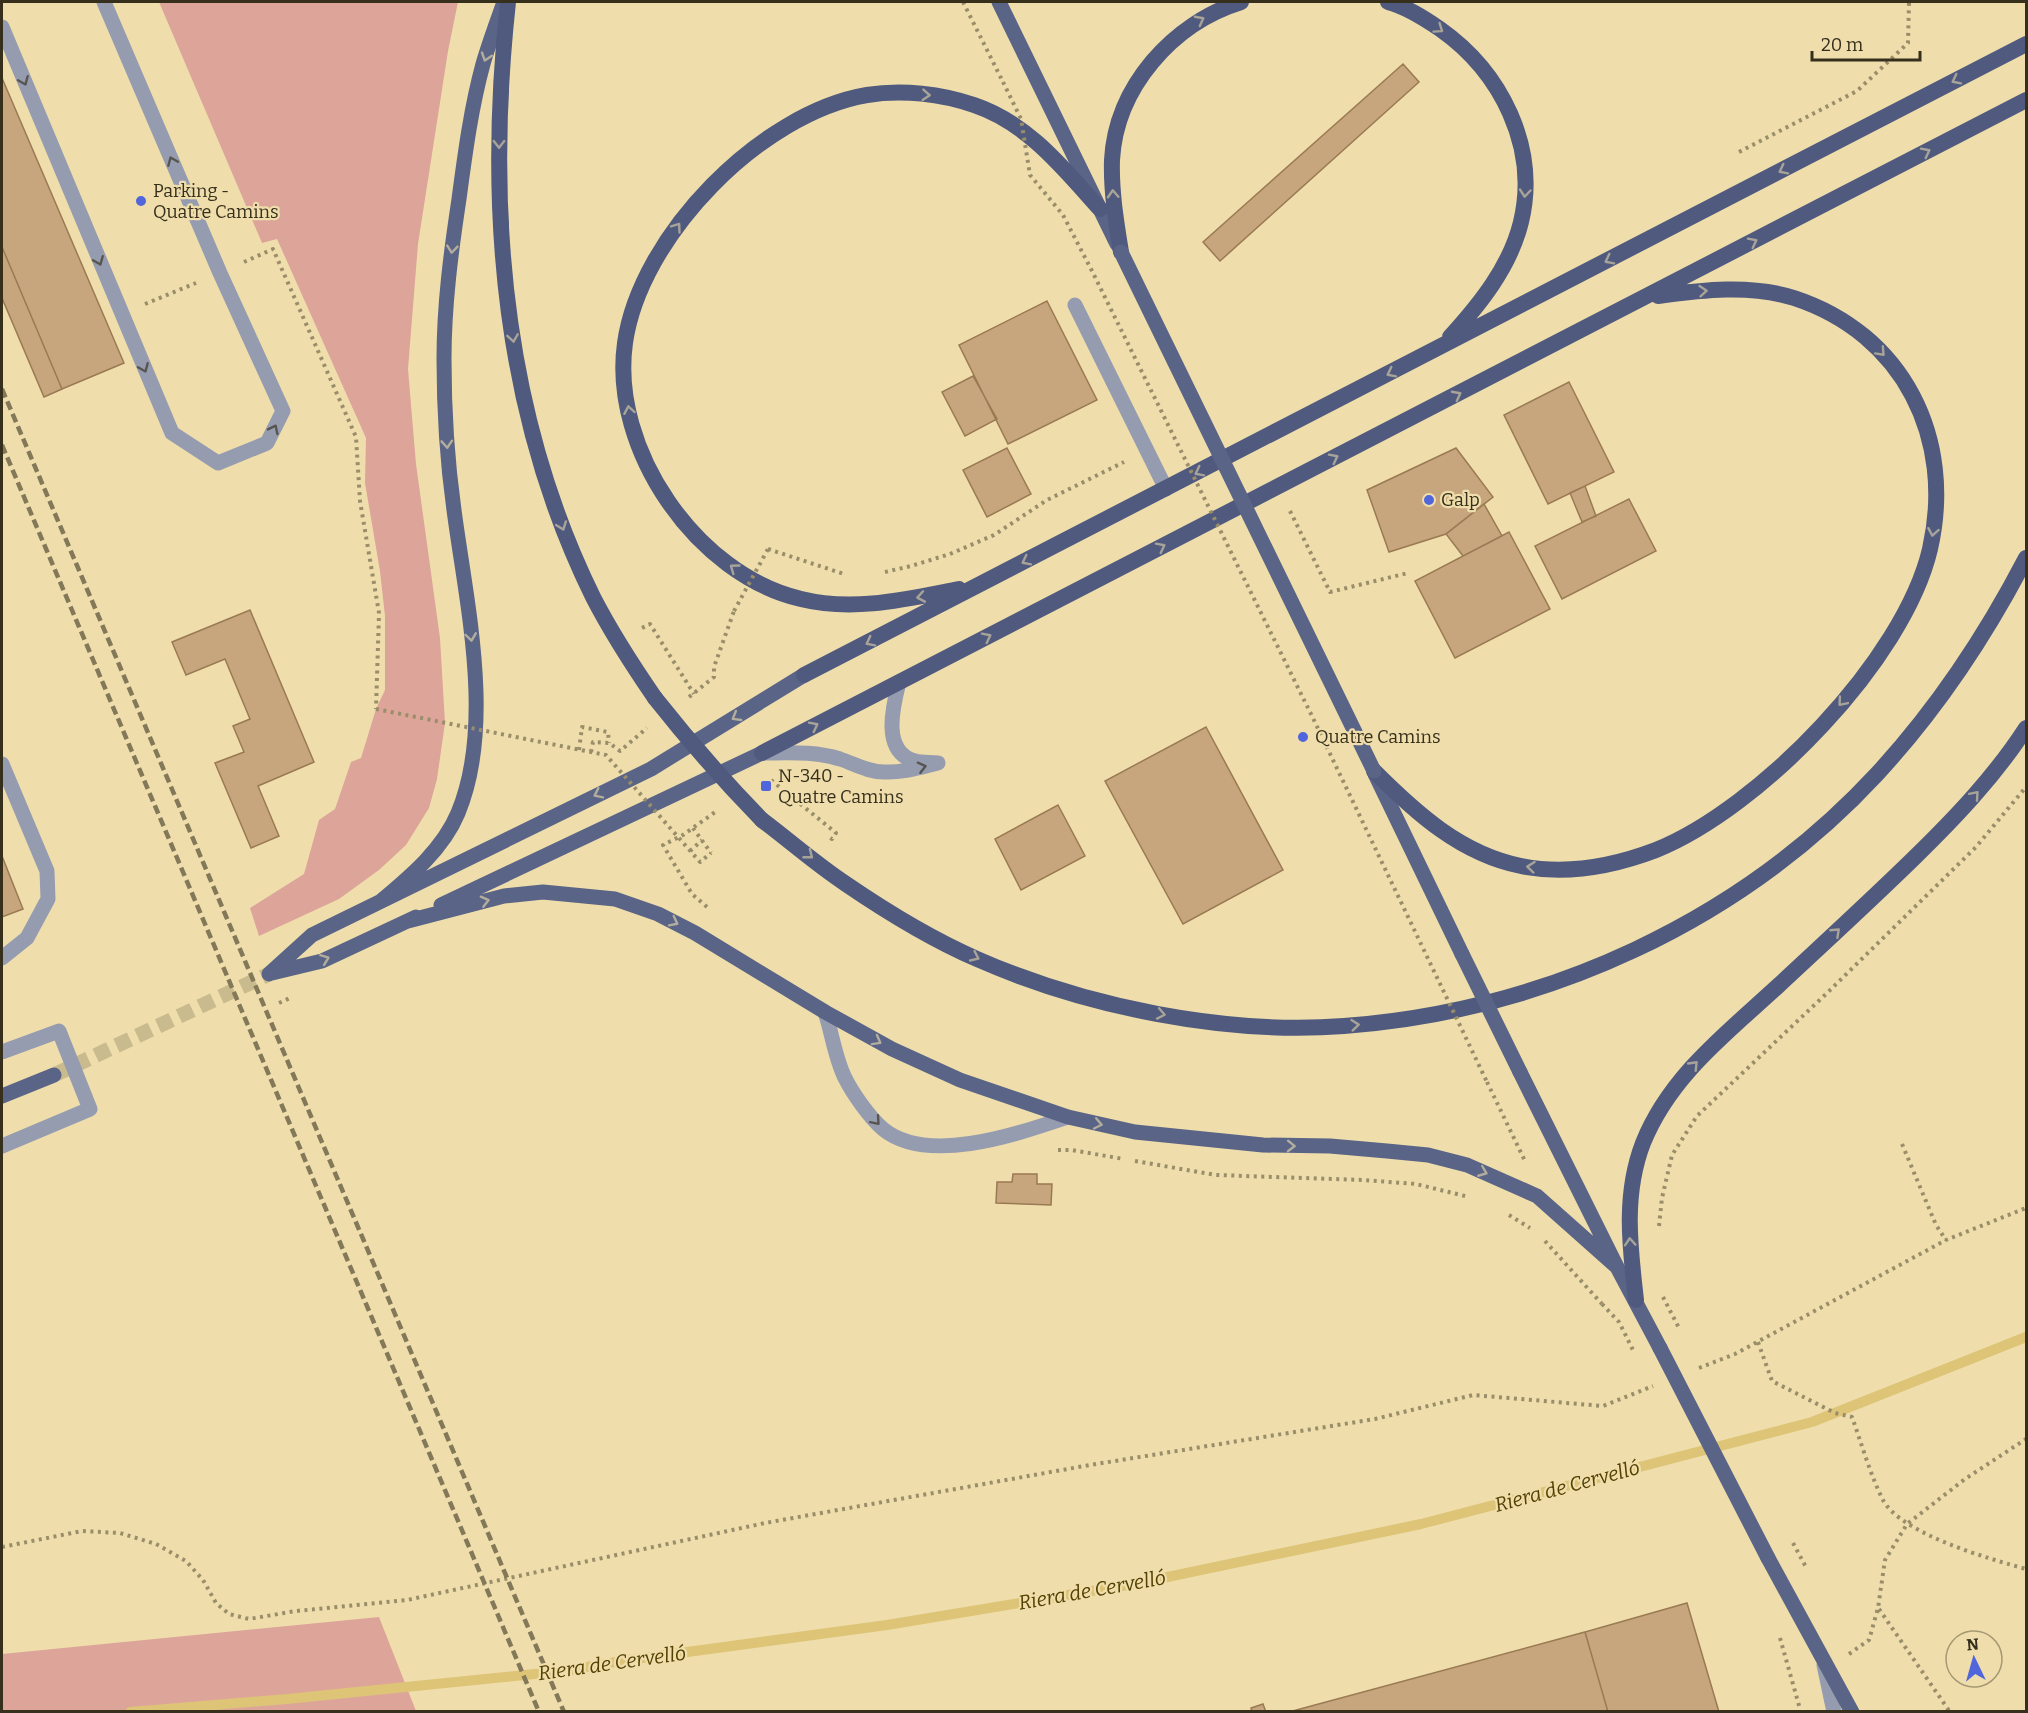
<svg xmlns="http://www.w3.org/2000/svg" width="2028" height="1713" font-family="Bitter,serif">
  <rect width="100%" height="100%" fill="#efdeac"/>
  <path fill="#dda499" d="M 159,2 L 458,2 L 448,51 L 418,244 L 408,369 L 416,464 L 440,638 L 445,723 L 437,779 L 429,808 L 406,845 L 379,870 L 339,899 L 259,936 L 250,908 L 304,874 L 319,820 L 335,809 L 351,762 L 361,758 L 376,709 L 385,690 L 385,616 L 380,571 L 365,483 L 366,438 L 277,239 L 262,243 Z
    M 379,1617 L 416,1711 L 2,1711 L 2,1654 Z"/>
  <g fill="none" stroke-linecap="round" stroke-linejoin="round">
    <path stroke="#ddc477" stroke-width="10" d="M 130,1712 L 287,1699 L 564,1671 L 621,1661 L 887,1625 L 1134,1584 L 1421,1524 L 1812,1422 L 2026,1337"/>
  </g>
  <path fill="#c7a67e" stroke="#9a7a53" stroke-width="1.5" d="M 1403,64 L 1419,82 L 1220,261 L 1203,242 Z
    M 2,78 L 124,363 L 62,389 L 2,247 Z
    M 2,247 L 62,389 L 44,397 L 2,298 Z
    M 1047,301 L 1097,400 L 1008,444 L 959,345 Z
    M 973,376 L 997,419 L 965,436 L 942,392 Z
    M 1569,382 L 1614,472 L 1548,504 L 1504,415 Z
    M 1007,448 L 1031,494 L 987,517 L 963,470 Z
    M 1456,448 L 1493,497 L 1446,534 L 1389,552 L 1367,490 Z
    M 1585,486 L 1596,516 L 1582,522 L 1570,493 Z
    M 1629,499 L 1656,551 L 1562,599 L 1535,546 Z
    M 1484,504 L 1502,536 L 1463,556 L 1446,534 Z
    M 1509,532 L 1550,609 L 1455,658 L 1415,581 Z
    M 250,610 L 314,762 L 258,786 L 279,836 L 251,848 L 215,763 L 244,752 L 233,726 L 250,719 L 225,659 L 186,675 L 172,642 Z
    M 1206,727 L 1283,870 L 1183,924 L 1105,781 Z
    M 1058,805 L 1085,856 L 1021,890 L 995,839 Z
    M 2,856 L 23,909 L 2,917 Z
    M 1013,1174 L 1037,1174 L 1037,1184 L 1052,1184 L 1051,1205 L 996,1203 L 997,1182 L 1012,1182 Z
    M 1687,1603 L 1719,1712 L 1608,1712 L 1585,1632 Z
    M 1585,1632 L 1608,1712 L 1289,1712 Z
    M 1263,1704 L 1266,1712 L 1252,1712 L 1251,1708 Z"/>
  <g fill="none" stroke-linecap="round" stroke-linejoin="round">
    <path stroke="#cabb8f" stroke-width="15" stroke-dasharray="15 8" stroke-linecap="butt" d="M 54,1075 L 269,974"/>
    <path stroke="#9a8e6a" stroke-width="4" stroke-dasharray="3 4.5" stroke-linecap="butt" d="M 963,2 L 1003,82
      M 1739,152 L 1857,91 L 1908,43 L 1909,2
      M 244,262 L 273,249 L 356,437 L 360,501 L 379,613 L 376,709
      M 145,304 L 196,283
      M 1290,511 L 1330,592 L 1408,573
      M 768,549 L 844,574
      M 885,572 L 911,566 L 950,554 L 994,535 L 1047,500 L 1124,462
      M 642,628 L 650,624 L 694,694
      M 689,697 L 714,677 L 714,667 L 734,611
      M 579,750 L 582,727 L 608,732 L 609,743
      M 591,752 L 593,742 L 609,743 L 620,751 L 647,728
      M 771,780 L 836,833 L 832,839 L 829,837
      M 693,828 L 711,853
      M 690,851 L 702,840
      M 707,907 L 692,894 L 663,845 L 683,835 L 718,810
      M 279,1003 L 290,998
      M 1487,1082 L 1525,1161
      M 1902,1144 L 1936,1225 L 1946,1240
      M 1058,1150 L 1071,1150 L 1124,1159
      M 1135,1161 L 1216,1175 L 1363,1180 L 1416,1184 L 1469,1197
      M 1509,1215 L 1530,1228
      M 1659,1226 L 1662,1198 L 1672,1155 L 1697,1116 L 1826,994 L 1976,847 L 2026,787
      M 1545,1241 L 1602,1304
      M 1758,1342 L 1772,1381 L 1835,1413 L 1852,1417 C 1861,1442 1871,1477 1883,1500 C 1901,1534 1990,1559 2026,1569
      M 1699,1368 L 1735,1354 L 1946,1240 L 2026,1208
      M 2,1547 L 82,1531 L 120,1533 L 156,1544 L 186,1561 L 203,1580 L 216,1603 L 229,1614 L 249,1619 L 296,1611 L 407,1600 L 765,1523 L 1090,1465 L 1375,1419 L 1473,1395 L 1603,1406 L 1653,1386
      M 1879,1609 L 1950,1712
      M 1780,1638 L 1800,1709
      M 1849,1654 L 1869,1640 L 1878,1608 L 1885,1560 L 1907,1524 L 1965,1479 L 2026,1439"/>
    <path stroke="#969cb0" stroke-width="15" d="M 2,27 L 172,433 L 218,463 L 267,443 L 283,411 L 220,273 L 104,2
      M 1075,305 L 1166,489
      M 762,753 C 789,753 814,751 840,759 C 855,764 868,772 884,772 C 903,773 921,767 938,763 C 931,762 922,763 915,761 C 881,752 893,706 899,682
      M 2,764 L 47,871 L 48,899 L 27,938 L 2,958
      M 825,1012 C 832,1033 835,1058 845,1078 C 853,1094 870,1118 883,1129 C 928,1166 1020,1133 1068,1117"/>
    <path stroke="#969cb0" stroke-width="15" d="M 2,1052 L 59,1031 L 90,1109 L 2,1146"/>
    <path stroke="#969cb0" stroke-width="15" d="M 1824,1665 L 1834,1712"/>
    <path stroke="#5a6487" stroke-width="15" d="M 999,2 L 1117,244
      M 1375,774 L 1462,954
      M 381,901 C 411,876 443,849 458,813 C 495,724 466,602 454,510 C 447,460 444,409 444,359 C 444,305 451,252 459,199 C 465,154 471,108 483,64 C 489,43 497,22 504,2
      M 441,905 L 762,753
      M 408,921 L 504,896 L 543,892 L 615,899 L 658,914 L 695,933 L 825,1012 L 892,1049 L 960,1080 L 1068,1117 L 1135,1132 L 1263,1145 L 1330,1146 L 1387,1151 L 1428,1155 L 1467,1165 L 1537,1196 L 1617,1267
      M 272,973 L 322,961 L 416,917
      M 269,974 L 312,935 L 651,769 L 804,675
      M 1520,1072 L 1617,1267 L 1660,1348
      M 2,1096 L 54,1075
      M 1768,1558 L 1852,1712"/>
    <path stroke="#505a7f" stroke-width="16" d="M 508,2 C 486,204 502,412 593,597 C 611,632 633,666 655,698
      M 1388,2 C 1407,7 1424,18 1440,29 C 1501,72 1539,147 1521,222 C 1510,267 1480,304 1450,337
      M 1121,252 C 1116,221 1111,191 1112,160 C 1116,87 1173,23 1241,2
      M 959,589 C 907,599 854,612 801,599 C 697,575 610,449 625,343 C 640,236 761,113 867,95 C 902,89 942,94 974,105 C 1028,123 1064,169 1100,209
      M 804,675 L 2026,44
      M 762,753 L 2026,100
      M 1374,771 C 1416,813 1461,854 1521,866 C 1566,875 1614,866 1656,850 C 1760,808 1904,660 1930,549 C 1955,439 1904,334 1794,298 C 1750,284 1702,290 1658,296
      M 762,820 C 790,841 817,865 846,884 C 887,912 931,939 977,959 C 1086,1007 1225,1035 1344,1026 C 1545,1011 1740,922 1877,774 C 1936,710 1986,635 2026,558
      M 1636,1300 C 1630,1247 1623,1195 1643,1143 C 1670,1076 1726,1034 1778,986 C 1823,944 1869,902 1914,858 C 1955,818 1995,776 2026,728"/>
    <path stroke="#837858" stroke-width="4.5" stroke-dasharray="9 4.5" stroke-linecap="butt" d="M 2,389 L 564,1712
      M 2,445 L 539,1712"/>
    <path stroke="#9a8e6a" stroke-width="4" stroke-dasharray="3 4.5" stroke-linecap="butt" d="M 1003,82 L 1021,119 L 1030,175 L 1063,215 L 1092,271 L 1311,714 L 1487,1082
      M 734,611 L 768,549
      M 376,709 L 606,755 L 700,862 L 711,853
      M 1663,1297 L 1680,1330
      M 1602,1304 L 1619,1322 L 1633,1350
      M 1793,1543 L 1807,1569"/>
    <path stroke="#5a6487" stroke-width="15" d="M 1121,252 L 1374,771
      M 1462,954 L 1520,1072
      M 1660,1348 L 1768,1558"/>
    <path stroke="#505a7f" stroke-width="16" d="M 655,698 C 689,741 724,781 762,820"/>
  </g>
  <defs><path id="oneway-chevron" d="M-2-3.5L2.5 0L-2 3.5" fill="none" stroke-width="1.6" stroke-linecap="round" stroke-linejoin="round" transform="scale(1.5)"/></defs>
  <g stroke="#a7a398">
    <use href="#oneway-chevron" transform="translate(1200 20) rotate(-28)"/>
    <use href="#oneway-chevron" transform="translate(1439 29) rotate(35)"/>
    <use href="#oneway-chevron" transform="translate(1956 80) rotate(153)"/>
    <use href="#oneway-chevron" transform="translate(926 95) rotate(4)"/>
    <use href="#oneway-chevron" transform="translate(499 144) rotate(90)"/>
    <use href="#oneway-chevron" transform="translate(1926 152) rotate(-27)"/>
    <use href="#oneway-chevron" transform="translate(1783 170) rotate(153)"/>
    <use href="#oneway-chevron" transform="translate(1525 193) rotate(95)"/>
    <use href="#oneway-chevron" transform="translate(1113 194) rotate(-93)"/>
    <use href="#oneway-chevron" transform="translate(677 227) rotate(-54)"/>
    <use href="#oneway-chevron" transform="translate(1753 242) rotate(-27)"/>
    <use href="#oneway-chevron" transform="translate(1609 260) rotate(153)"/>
    <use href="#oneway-chevron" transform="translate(1703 291) rotate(-5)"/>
    <use href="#oneway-chevron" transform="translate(513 338) rotate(81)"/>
    <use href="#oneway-chevron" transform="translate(1881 352) rotate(47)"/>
    <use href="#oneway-chevron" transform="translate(1391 373) rotate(153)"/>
    <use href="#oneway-chevron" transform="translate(1457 395) rotate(-28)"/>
    <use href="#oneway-chevron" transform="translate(629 410) rotate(-100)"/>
    <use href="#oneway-chevron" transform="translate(1334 458) rotate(-27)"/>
    <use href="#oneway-chevron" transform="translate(1199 472) rotate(153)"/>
    <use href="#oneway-chevron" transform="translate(562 526) rotate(70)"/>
    <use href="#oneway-chevron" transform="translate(1933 532) rotate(100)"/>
    <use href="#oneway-chevron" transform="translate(1161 547) rotate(-27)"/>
    <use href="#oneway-chevron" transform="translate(1026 561) rotate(153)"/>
    <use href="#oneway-chevron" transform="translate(734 568) rotate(-144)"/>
    <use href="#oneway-chevron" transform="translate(921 597) rotate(170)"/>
    <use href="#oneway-chevron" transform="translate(987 637) rotate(-27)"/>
    <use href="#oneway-chevron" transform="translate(870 642) rotate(153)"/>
    <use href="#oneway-chevron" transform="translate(1842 702) rotate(130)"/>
    <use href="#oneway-chevron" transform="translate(814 726) rotate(-27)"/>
    <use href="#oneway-chevron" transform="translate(1975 795) rotate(-49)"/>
    <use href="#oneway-chevron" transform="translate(809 855) rotate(38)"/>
    <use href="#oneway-chevron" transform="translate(1531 867) rotate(-174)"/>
    <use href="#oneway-chevron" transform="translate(1836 932) rotate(-43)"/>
    <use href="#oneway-chevron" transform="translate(975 957) rotate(25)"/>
    <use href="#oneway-chevron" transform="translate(1161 1014) rotate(11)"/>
    <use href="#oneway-chevron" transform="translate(1355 1025) rotate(-6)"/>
    <use href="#oneway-chevron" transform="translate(1694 1065) rotate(-46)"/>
    <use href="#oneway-chevron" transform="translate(1630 1242) rotate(-94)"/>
  </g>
  <g stroke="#b3ad9d">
    <use href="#oneway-chevron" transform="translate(486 57) rotate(108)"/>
    <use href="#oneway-chevron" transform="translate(452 249) rotate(96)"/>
    <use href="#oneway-chevron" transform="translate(447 444) rotate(86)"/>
    <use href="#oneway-chevron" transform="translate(471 637) rotate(82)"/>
    <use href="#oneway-chevron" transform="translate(736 717) rotate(149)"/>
    <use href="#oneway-chevron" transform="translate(598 794) rotate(154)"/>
    <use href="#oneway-chevron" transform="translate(485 901) rotate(-14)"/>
    <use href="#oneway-chevron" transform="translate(674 922) rotate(27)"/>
    <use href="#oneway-chevron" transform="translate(325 959) rotate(-21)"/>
    <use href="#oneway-chevron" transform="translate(877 1041) rotate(29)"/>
    <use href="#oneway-chevron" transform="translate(1098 1124) rotate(12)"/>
    <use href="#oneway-chevron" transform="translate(1291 1146) rotate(1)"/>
    <use href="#oneway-chevron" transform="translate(1483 1172) rotate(22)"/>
  </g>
  <g stroke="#585550">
    <use href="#oneway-chevron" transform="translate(24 81) rotate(67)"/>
    <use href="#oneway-chevron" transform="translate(172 161) rotate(-113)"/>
    <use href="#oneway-chevron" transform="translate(99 261) rotate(68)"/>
    <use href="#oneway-chevron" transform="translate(144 368) rotate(67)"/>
    <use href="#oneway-chevron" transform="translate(274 429) rotate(-64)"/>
    <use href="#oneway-chevron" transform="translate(922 767) rotate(-14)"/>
    <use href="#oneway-chevron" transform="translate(876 1121) rotate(49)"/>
  </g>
  <g fill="#5166db" stroke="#efdeac" stroke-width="2">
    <circle cx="141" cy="201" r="6"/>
    <circle cx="1429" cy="500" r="6"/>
    <circle cx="1303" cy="737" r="6"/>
    <rect x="760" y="780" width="12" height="12" rx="3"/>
  </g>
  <g text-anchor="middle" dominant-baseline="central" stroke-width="4.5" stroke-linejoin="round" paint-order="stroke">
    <g font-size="18" fill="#362f1c" stroke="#efdeac" text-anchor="start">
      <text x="153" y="191">Parking -<tspan x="153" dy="21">Quatre Camins</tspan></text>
      <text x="1441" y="500">Galp</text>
      <text x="1315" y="737">Quatre Camins</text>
      <text x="778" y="776">N-340 -<tspan x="778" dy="21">Quatre Camins</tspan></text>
    </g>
    <g font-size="20" font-style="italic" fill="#524100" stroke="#efdeac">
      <text transform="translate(1567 1486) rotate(-15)">Riera de Cervelló</text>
      <text transform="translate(1092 1590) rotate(-10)">Riera de Cervelló</text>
      <text transform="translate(612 1663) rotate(-8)">Riera de Cervelló</text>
    </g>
  </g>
  <rect width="2028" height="1713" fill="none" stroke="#362f1c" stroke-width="6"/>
  <g transform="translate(1974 1659) rotate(355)"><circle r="28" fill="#efdeac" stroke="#a59872" stroke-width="1.5"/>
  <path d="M0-4.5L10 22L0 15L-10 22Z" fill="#5166db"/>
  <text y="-9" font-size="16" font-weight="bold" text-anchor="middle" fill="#362f1c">N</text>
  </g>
  <path d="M1812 51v9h108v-9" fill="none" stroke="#362f1c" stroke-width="3"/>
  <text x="1821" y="51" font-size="18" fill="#362f1c" stroke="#efdeac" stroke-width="4.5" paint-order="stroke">20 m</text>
</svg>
